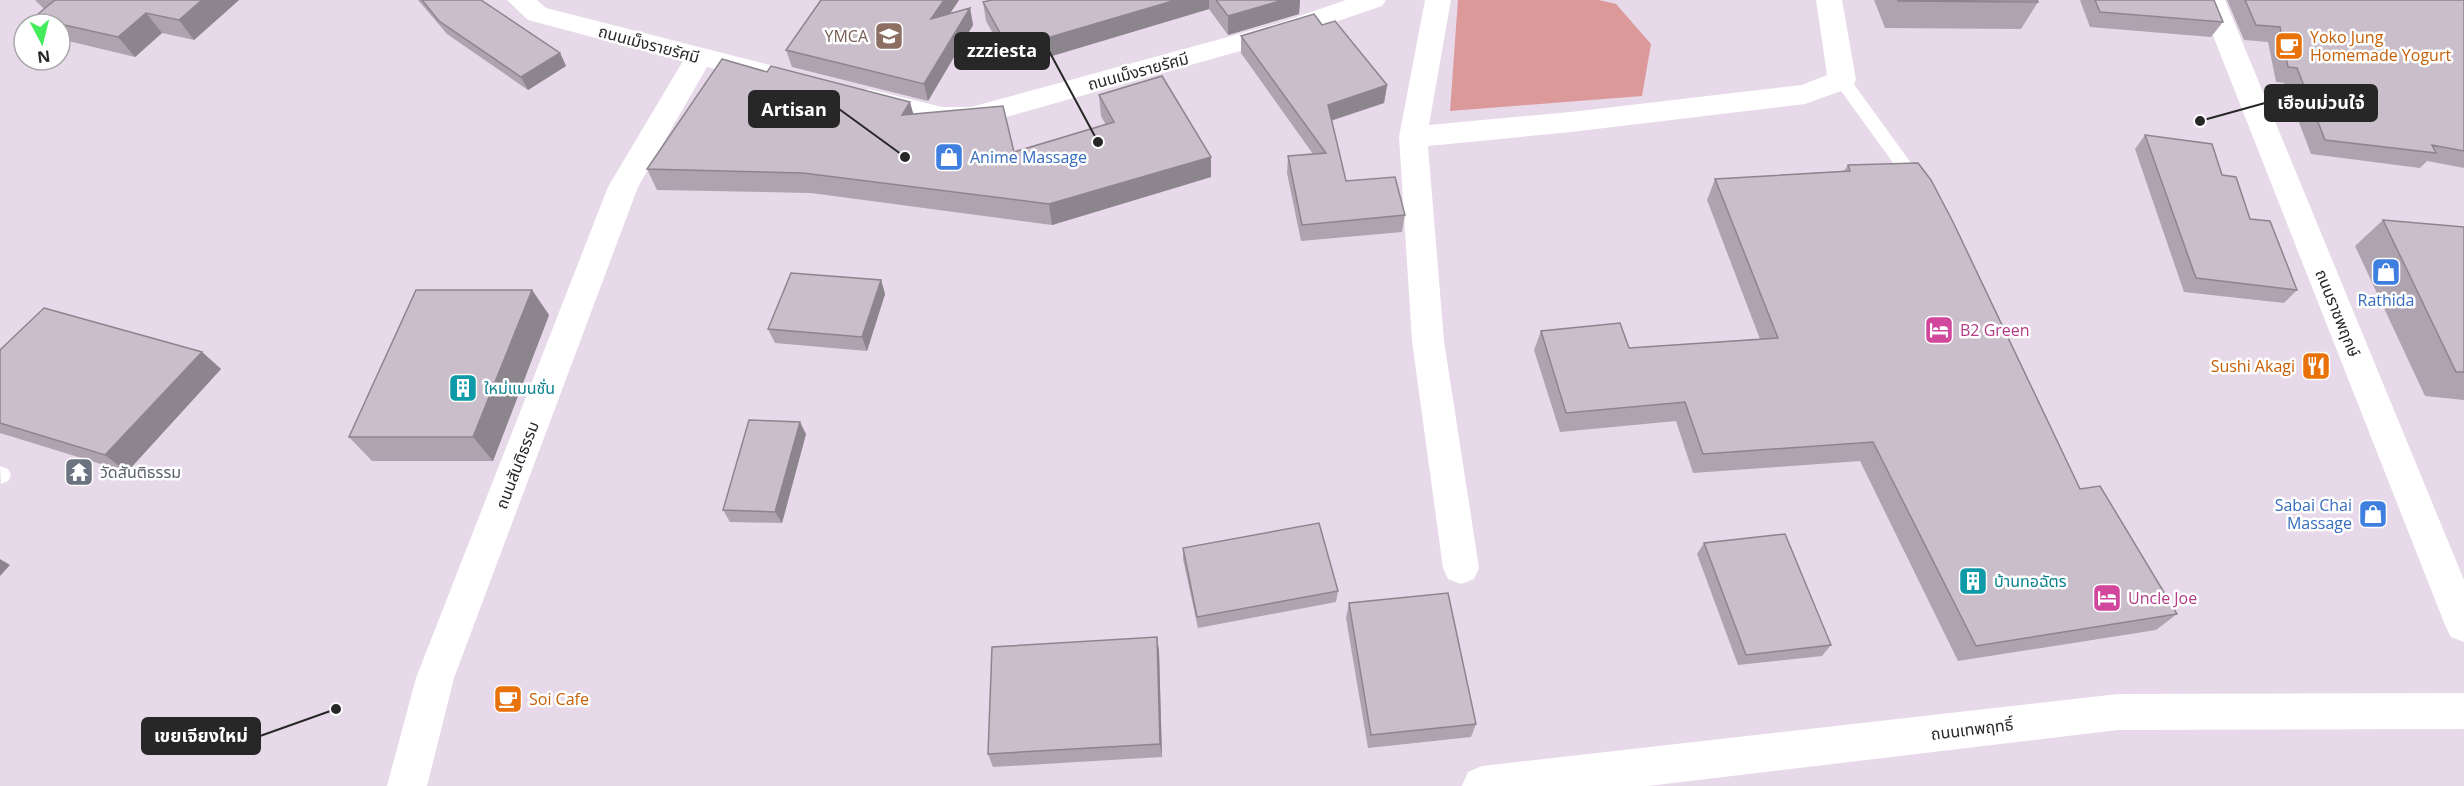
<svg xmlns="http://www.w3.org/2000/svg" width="2464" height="786" font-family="'Open Sans','Noto Sans Thai',sans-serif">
  <rect width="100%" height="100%" fill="#e7d9e9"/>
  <path fill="#dc999a" d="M 1458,0 L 1599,0 L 1616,4 L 1651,44 L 1642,96 L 1450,111 Z"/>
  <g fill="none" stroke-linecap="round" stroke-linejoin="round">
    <path fill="#fff" fill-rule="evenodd" d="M 1842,74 L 1848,76 L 1924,181 L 1927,185 L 1924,189 L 1918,191 L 1912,189 L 1836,84 L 1834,80 L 1836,76 Z
      M 0,466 L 8,469 L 11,475 L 8,481 L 1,484 Z"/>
    <path fill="#fff" fill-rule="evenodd" d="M 507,0 L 537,0 L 546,8 L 774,66 L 778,73 L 774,80 L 764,82 L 707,67 L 638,187 L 454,678 L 427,786 L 387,786 L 416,678 L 608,187 L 683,61 L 528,20 Z
      M 1346,0 L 1386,0 L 1382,6 L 1297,35 L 971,127 L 942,127 L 859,106 L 855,99 L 859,92 L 869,89 L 942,107 L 971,107 L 1279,23 Z
      M 1425,0 L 1451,0 L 1429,125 L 1571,112 L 1802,85 L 1827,75 L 1816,0 L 1842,0 L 1856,80 L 1852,87 L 1805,104 L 1571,132 L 1428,146 L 1444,341 L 1479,568 L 1474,579 L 1461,584 L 1448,579 L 1443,568 L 1412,341 L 1399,137 Z
      M 2199,0 L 2225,0 L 2464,580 L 2464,642 L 2451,637 L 2445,625 Z
      M 2464,693 L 2464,729 L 2118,730 L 1648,786 L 1462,786 L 1468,772 L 1482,766 L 2118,694 Z"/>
  </g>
  <path fill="#aea3af" d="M 35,0 L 239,0 L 194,40 L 162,33 L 135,57 L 60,39 L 60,24 L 39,24 L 33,18 L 44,9 Z
    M 418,0 L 481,0 L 560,53 L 566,66 L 528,90 L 447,34 Z
    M 959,0 L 950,13 L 970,8 L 973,25 L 928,101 L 792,67 L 786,50 Z
    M 992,0 L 1300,0 L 1299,14 L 1228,35 L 1209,9 L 1012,68 L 986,21 L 983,2 Z
    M 1874,0 L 2037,0 L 2038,2 L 2021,29 L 1885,28 Z
    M 2080,0 L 2214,0 L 2223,22 L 2211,37 L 2090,27 Z
    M 2227,0 L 2464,0 L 2464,168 L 2427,161 L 2420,168 L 2311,154 L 2284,83 L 2276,82 L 2268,42 L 2244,40 Z
    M 1322,25 L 1387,85 L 1384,103 L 1331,121 L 1346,181 L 1405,215 L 1402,232 L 1301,241 L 1287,173 L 1288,156 L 1313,154 L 1241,53 L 1241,36 Z
    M 1099,95 L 1211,157 L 1211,177 L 1052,225 L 811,193 L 657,190 L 647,169 L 914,114 L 1014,152 L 1106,125 L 1101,116 Z
    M 2145,135 L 2222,175 L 2297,290 L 2284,303 L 2184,292 L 2135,149 Z
    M 1848,165 L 2080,489 L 2177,614 L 2156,630 L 1958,661 L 1860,461 L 1693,473 L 1676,421 L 1560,432 L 1534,350 L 1541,331 L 1629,348 L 1760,339 L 1707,200 L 1715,179 L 1844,171 Z
    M 2383,220 L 2464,227 L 2464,400 L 2425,396 L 2355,246 Z
    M 881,280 L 885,294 L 867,351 L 775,343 L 768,329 Z
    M 532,290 L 549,315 L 493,461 L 372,461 L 349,437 Z
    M 0,350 L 202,352 L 221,369 L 127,472 L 0,433 Z
    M 806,434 L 782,523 L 730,522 L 723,510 Z
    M 1704,543 L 1831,645 L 1822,656 L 1738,665 L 1697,554 Z
    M 1183,548 L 1338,591 L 1336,602 L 1198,628 L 1183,559 Z
    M 1349,603 L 1476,724 L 1471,737 L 1368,748 L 1346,618 Z
    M 1157,637 L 1159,651 L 1162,757 L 993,767 L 988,754 Z"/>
  <path fill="#8d858e" d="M 202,0 L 239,0 L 194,40 L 179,20 Z
    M 944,0 L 959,0 L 935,36 L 931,19 Z
    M 1176,0 L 1209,0 L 1209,9 L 1012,68 L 1009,49 Z
    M 1283,0 L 1300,0 L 1299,14 L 1228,35 L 1228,16 Z
    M 970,8 L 973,25 L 928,101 L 924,84 Z
    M 146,13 L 162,33 L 135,57 L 118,37 Z
    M 560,53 L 566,66 L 528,90 L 521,77 Z
    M 1387,85 L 1384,103 L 1326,122 L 1328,105 Z
    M 910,102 L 916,123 L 902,115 Z
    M 1211,157 L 1211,177 L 1052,225 L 1049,204 Z
    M 881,280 L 885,294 L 867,351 L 862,337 Z
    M 532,290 L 549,315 L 493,461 L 473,437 Z
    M 202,352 L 221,369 L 127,472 L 105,455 Z
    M 800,422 L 806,434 L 782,523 L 775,512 Z
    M 0,559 L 10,565 L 0,576 Z
    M 1157,637 L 1159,651 L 1162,757 L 1160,744 Z"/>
  <path fill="#cabecb" stroke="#8d858e" stroke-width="1.5" d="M 55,0 L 202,0 L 179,20 L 146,13 L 118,37 L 33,18 Z
    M 422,0 L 481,0 L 560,53 L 521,77 L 439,21 Z
    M 821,0 L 944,0 L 931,19 L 970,8 L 924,84 L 786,50 Z
    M 992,0 L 1176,0 L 1009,49 L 983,2 Z
    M 1216,0 L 1283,0 L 1228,16 Z
    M 1898,0 L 2037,0 L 2038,2 L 1898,1 Z
    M 2095,0 L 2214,0 L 2223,22 L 2100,12 Z
    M 2245,0 L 2464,0 L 2464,151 L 2432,145 L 2436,153 L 2325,140 L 2297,68 L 2288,67 L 2280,27 L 2256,25 Z
    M 1314,14 L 1322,25 L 1335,21 L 1387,85 L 1328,105 L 1346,181 L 1395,177 L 1405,215 L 1302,225 L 1288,156 L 1326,153 L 1241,36 Z
    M 722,59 L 767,72 L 771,66 L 910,102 L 902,115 L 1003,106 L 1014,152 L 1114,122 L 1099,95 L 1162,76 L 1211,157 L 1049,204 L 803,173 L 647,169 Z
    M 2145,135 L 2212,144 L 2222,175 L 2236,177 L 2250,219 L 2270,221 L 2297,290 L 2196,278 Z
    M 1918,163 L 1931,180 L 1953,222 L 2080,489 L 2100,486 L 2177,614 L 1976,646 L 1873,442 L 1703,454 L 1685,402 L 1566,413 L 1541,331 L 1620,323 L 1629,348 L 1778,338 L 1715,179 L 1850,171 L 1848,165 Z
    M 2383,220 L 2464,227 L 2464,372 L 2456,372 Z
    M 791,273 L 881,280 L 862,337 L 768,329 Z
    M 416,290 L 532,290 L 473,437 L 349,437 Z
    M 44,308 L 202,352 L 105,455 L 0,423 L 0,350 Z
    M 749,420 L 800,422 L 775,512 L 723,510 Z
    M 1319,523 L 1338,591 L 1197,617 L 1183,548 Z
    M 1785,534 L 1831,645 L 1746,655 L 1704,543 Z
    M 1448,593 L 1476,724 L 1371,735 L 1349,603 Z
    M 1157,637 L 1160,744 L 988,754 L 992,647 Z"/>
  <defs>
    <g id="school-square" transform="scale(1.5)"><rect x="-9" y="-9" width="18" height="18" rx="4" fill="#8d6e63" stroke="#fff"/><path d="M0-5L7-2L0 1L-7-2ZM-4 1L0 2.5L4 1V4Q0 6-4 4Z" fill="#fff"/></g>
    <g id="cafe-square" transform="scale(1.5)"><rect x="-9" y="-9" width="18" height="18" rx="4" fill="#e8710a" stroke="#fff"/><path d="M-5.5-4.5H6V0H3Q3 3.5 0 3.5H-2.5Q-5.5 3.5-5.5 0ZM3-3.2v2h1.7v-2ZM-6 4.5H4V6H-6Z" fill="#fff"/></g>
    <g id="shop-square" transform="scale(1.5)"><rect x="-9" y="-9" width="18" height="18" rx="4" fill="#3f7fe0" stroke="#fff"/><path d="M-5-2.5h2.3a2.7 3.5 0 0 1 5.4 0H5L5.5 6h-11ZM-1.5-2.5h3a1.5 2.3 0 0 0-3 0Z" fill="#fff"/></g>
    <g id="hotel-square" transform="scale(1.5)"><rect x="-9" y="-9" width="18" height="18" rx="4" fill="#d1479c" stroke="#fff"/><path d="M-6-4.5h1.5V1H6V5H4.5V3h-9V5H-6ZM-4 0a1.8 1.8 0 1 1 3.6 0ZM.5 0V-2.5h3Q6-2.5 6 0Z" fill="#fff"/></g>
    <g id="restaurant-square" transform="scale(1.5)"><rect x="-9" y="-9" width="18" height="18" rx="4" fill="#e8710a" stroke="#fff"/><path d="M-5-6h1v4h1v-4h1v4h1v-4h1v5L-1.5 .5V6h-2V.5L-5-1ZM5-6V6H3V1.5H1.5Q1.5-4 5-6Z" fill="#fff"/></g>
    <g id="building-square" transform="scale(1.5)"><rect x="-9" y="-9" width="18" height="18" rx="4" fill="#0f9aa8" stroke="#fff"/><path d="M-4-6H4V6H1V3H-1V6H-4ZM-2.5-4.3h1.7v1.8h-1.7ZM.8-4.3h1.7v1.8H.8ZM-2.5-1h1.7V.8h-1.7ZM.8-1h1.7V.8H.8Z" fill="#fff"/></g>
    <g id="temple-square" transform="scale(1.5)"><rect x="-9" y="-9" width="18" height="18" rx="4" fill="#6b7280" stroke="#fff"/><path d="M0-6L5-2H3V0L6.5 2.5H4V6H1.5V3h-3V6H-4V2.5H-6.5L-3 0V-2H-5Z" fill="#fff"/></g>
  </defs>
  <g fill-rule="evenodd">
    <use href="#school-square" x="889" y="36"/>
    <use href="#cafe-square" x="2289" y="46"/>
    <use href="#shop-square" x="949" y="157"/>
    <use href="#shop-square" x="2386" y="272"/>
    <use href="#hotel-square" x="1939" y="330"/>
    <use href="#restaurant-square" x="2316" y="366"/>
    <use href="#building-square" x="463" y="388"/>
    <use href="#temple-square" x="79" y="472"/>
    <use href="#shop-square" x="2373" y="514"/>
    <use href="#building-square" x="1973" y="581"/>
    <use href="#hotel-square" x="2107" y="598"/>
    <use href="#cafe-square" x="508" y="699"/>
  </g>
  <g text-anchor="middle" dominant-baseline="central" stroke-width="5" stroke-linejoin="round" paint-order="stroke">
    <g font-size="16" fill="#785e54" stroke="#fff" text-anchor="end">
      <text x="868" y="36">YMCA</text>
    </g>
    <g font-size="16" fill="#c56008" stroke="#fff" text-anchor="start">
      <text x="2310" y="37">Yoko Jung<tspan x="2310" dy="18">Homemade Yogurt</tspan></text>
      <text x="2295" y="366" text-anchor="end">Sushi Akagi</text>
      <text x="529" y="699">Soi Cafe</text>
    </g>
    <g font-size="16" fill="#272727" stroke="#fff">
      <text transform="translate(649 44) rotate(15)">ถนนเม็งรายรัศมี</text>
      <text transform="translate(1138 71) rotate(-15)">ถนนเม็งรายรัศมี</text>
      <text transform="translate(2338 313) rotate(68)">ถนนราชพฤกษ์</text>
      <text transform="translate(517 465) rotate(-69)">ถนนสันติธรรม</text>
      <text transform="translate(1972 729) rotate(-7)">ถนนเทพฤทธิ์</text>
    </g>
    <g font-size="16" fill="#366cbe" stroke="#fff" text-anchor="start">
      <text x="970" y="157">Anime Massage</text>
      <text x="2386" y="300" text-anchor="middle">Rathida</text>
      <text x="2352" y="505" text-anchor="end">Sabai Chai<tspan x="2352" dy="18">Massage</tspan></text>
    </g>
    <g font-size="16" fill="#b23c85" stroke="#fff" text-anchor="start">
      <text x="1960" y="330">B2 Green</text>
      <text x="2128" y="598">Uncle Joe</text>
    </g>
    <g font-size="16" fill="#0d838f" stroke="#fff" text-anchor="start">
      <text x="484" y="388">ใหม่แมนชั่น</text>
      <text x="1994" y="581">บ้านทอฉัตร</text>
    </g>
    <g font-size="16" fill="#5b616d" stroke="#fff" text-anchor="start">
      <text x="100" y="472">วัดสันติธรรม</text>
    </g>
  </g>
  <path fill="none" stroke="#272727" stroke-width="2" d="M1098 142L1049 51M2200 121L2265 103M905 157L839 109M336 709L260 736"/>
  <g fill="#272727" stroke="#fff" stroke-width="2">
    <circle cx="1098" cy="142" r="6"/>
    <circle cx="2200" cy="121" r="6"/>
    <circle cx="905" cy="157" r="6"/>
    <circle cx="336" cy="709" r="6"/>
  </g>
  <g fill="#272727" stroke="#272727" stroke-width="2">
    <rect x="955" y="33" width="94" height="36" rx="6"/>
    <rect x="2265" y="85" width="112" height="36" rx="6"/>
    <rect x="749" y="91" width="90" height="36" rx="6"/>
    <rect x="142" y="718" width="118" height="36" rx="6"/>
  </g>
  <g font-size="18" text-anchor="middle" font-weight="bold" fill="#fff">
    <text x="1002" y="57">zzziesta</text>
    <text x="2321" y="109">เฮือนม่วนใจ๋</text>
    <text x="794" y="116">Artisan</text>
    <text x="201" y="742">เขยเจียงใหม่</text>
  </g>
  <g transform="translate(42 42) rotate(173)"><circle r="28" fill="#ffffff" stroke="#a9a9a9" stroke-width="1.5"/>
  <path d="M0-4.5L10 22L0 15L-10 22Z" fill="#44eb5a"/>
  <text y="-9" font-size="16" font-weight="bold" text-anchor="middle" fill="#272727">N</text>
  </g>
</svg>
